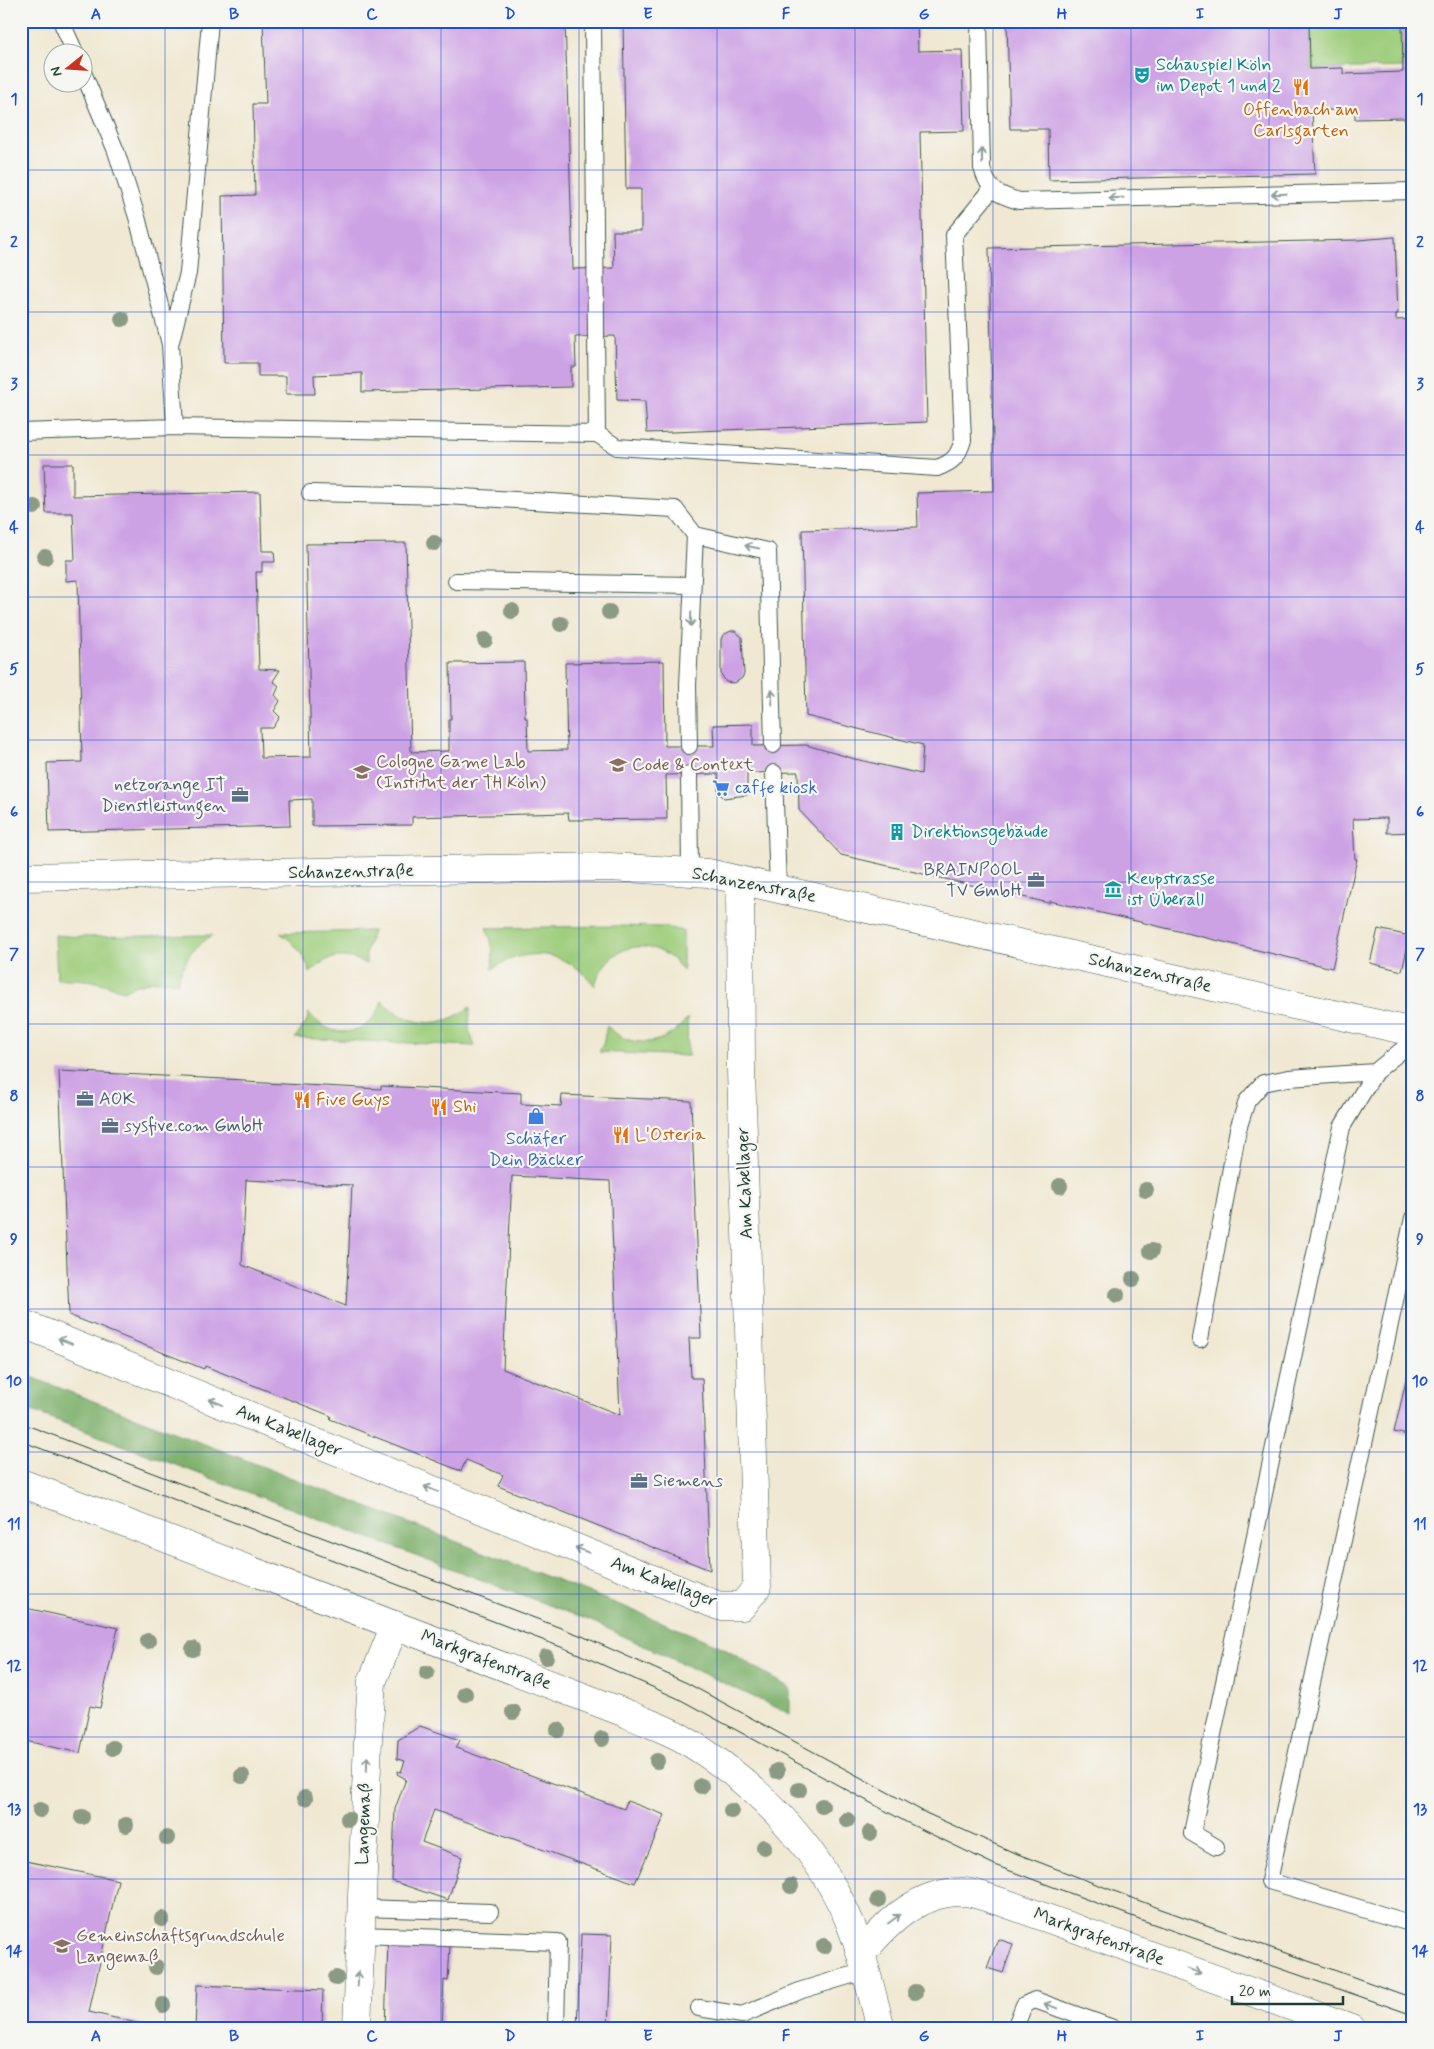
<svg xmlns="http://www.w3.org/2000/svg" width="1434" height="2049" font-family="Mynerve,sans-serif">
  <rect width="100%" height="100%" fill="#f6f6f2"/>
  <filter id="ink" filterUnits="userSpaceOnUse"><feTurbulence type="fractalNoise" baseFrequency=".02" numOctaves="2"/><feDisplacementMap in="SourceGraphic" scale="10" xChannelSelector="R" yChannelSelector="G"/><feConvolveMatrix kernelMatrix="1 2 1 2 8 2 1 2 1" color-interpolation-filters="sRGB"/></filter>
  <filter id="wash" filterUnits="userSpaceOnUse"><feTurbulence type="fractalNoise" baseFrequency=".0096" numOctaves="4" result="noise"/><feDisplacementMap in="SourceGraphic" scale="20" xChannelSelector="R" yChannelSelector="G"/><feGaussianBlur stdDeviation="1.12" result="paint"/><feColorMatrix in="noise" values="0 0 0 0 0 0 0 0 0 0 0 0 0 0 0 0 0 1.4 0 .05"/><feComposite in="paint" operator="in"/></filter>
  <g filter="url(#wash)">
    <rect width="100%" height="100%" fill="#f0e8d2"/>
    <path fill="#9ecd7c" stroke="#5e8558" d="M 1309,21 L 1402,21 L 1403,67 L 1310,69 Z
      M 617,926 L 665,927 L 683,931 L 683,971 C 657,933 606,941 595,986 C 575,960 547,948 514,958 C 507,960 499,965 492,969 C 494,954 493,941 486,928 Z
      M 373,931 L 366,952 L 366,964 C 345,952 326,955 310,973 C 305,956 295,942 280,933 Z
      M 55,935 L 79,937 L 213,935 C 193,947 184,960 177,983 C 157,978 141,982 123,991 C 101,981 81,978 57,979 Z
      M 382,1001 C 408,1027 441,1030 470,1007 L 469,1030 L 475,1046 L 295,1038 L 306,1023 L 309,1013 C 331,1042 371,1037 382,1001 Z
      M 687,1018 L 688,1056 L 599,1052 L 603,1044 L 607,1026 C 631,1051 668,1046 687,1018 Z"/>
    <path fill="#7eb06c" stroke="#4e7650" d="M 21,1373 L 625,1607 L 720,1646 L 790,1688 L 790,1714 L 591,1621 L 21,1407 Z"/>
    <g id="blocks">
      <path fill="#cda2e5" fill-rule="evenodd" d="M 263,21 L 565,21 L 573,269 L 614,268 L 613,231 L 641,231 L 641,189 L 626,189 L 623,21 L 917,21 L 918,51 L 962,50 L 964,131 L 920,132 L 927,422 L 647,433 L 645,401 L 617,400 L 615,336 L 575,337 L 576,367 L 571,367 L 571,387 L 362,392 L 362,373 L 314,375 L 315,394 L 286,394 L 286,376 L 258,376 L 258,363 L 224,363 L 222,196 L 255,195 L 253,104 L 266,104 Z
        M 1007,21 L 1309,21 L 1310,69 L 1343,68 L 1343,74 L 1403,72 L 1402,21 L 1413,21 L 1413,121 L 1405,121 L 1405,118 L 1355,119 L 1355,110 L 1312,110 L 1315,174 L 1049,180 L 1048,129 L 1010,129 Z
        M 1395,237 L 1398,314 L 1396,314 L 1396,320 L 1413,319 L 1413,832 L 1387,833 L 1387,818 L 1353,819 L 1355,859 L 1357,859 L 1332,968 L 1153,925 L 1050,901 L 1049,903 L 841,855 L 799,810 L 798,772 L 747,773 L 747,795 L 724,798 L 718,792 L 718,774 L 666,775 L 667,819 L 569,820 L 568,813 L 412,817 L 412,825 L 312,826 L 312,799 L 289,800 L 290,826 L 49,832 L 47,763 L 82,762 L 78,580 L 66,581 L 66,560 L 75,560 L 73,513 L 46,513 L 44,464 L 73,464 L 73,496 L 260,492 L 262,551 L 274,551 L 275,562 L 262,562 L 262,572 L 256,572 L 259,669 L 280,670 L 273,681 L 279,686 L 275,695 L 280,701 L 274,711 L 280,717 L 273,728 L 260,728 L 261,758 L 311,757 L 306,544 L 406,543 L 411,752 L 449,751 L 449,719 L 451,719 L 450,663 L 524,662 L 525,718 L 527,718 L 528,751 L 567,750 L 565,663 L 664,661 L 665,746 L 714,746 L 713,725 L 753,724 L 753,746 L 806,745 L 855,759 L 921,774 L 923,745 L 806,716 L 802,530 L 918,527 L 917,493 L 994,491 L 989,248 L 1358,240 Z
        M 731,631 L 735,631 L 742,637 L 744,674 L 742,678 L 735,683 L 726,682 L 721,674 L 721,639 L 723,635 Z
        M 1378,929 L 1410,936 L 1402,971 L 1370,963 Z
        M 59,1071 L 245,1080 L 245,1082 L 381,1089 L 381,1086 L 521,1093 L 521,1104 L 561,1106 L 562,1095 L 691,1101 L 701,1338 L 689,1338 L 691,1378 L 702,1378 L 710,1570 L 498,1486 L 503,1475 L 466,1460 L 461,1471 L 330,1419 L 331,1416 L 205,1366 L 204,1369 L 69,1315 ZM 512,1176 L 610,1181 L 620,1415 L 503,1369 ZM 246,1180 L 352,1185 L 346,1306 L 242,1265 Z
        M 1412,1356 L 1413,1356 L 1413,1436 L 1394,1432 Z
        M 21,1607 L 118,1628 L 100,1708 L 90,1706 L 80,1753 L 21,1740 Z
        M 420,1726 L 460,1740 L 456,1748 L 624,1809 L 627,1801 L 665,1815 L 635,1883 L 434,1810 L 422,1842 L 462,1857 L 448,1900 L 392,1881 L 395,1809 L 406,1779 L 397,1774 L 398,1771 L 401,1772 L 405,1761 L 397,1759 L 398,1740 Z
        M 21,1860 L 118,1880 L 89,2012 L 150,2026 L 150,2028 L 21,2028 Z
        M 581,1934 L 612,1935 L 608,2028 L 577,2028 Z
        M 998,1939 L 1013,1944 L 1003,1973 L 987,1968 Z
        M 388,1942 L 450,1945 L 448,1981 L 444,1980 L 442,2028 L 385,2028 Z
        M 197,1985 L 323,1990 L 322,2028 L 195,2028 Z"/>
    </g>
  </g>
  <g filter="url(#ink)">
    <use href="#blocks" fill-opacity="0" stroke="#3e574c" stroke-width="1"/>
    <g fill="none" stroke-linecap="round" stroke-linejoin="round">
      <g stroke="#3e574c" stroke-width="18">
        <path id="lane" d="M 61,21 L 75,52
          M 979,21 L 982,168 C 988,190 998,195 1019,201 L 1413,191
          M 82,70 L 116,151 L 137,217 L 170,344 L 175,427
          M 171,341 L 188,273 L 210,21
          M 21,432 L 175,427 L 597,434 L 593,21
          M 597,434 L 617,447 L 937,468 C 953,462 958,457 963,440 L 954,235 L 992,189
          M 310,493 L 445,496 L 675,509 L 695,535 L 688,685 L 689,746
          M 695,535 L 768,551 L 773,745
          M 456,581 L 692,585
          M 774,773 L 778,888
          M 689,774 L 690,871
          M 1413,1218 L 1269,1881 L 1413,1924
          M 1200,1339 L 1238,1129 L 1247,1101 L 1263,1083 L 1289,1078 L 1375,1072 L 1413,1041
          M 1216,1847 L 1192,1833 L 1342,1127 L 1375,1072
          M 361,1908 L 490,1912
          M 360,1935 L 558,1942 L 556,2028
          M 699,2008 L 742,2015 L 802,1990 L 865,1971
          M 1015,2028 L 1024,2005 L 1035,2000 L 1113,2028"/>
      </g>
      <g stroke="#3e574c" stroke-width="29">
        <path id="street" d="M 21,877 L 609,867 L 708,873 L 1413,1032
          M 21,1323 L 719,1606 L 742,1606 L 757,1587 L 741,1070 L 740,880
          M 861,1954 C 888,1922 919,1890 965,1892 C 977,1893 990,1899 1002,1902 L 1351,2028
          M 357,2028 L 368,1739 L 372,1682 L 395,1625"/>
      </g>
      <g stroke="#3e574c" stroke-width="29">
        <path id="secondary" d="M 21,1483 L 628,1714 C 645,1722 663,1728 680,1737 C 751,1778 815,1842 848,1918 C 863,1953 871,1992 881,2028"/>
      </g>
      <use href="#lane" stroke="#fff" stroke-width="16"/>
      <use href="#street" stroke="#fff" stroke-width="28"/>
      <use href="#secondary" stroke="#fff" stroke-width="28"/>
      <path stroke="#1f3d34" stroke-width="1" d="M 21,1423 L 582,1636 L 687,1683 L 926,1813 L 1010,1851 L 1161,1909 L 1413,1998
        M 21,1441 L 574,1652 L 679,1699 L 906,1822 L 997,1866 L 1142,1920 L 1413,2015"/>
    </g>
    <g fill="#8b9a83">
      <circle cx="122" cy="319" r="8"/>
      <circle cx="34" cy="507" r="8"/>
      <circle cx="434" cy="543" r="8"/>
      <circle cx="45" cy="557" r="8"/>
      <circle cx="512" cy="611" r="8"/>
      <circle cx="609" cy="612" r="8"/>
      <circle cx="561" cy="624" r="8"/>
      <circle cx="485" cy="640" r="8"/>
      <circle cx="1060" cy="1186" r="8"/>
      <circle cx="1146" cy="1190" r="8"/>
      <circle cx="1151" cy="1251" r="8"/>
      <circle cx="1133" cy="1279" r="8"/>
      <circle cx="1117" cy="1295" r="8"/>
      <circle cx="148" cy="1641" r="8"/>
      <circle cx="193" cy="1649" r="8"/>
      <circle cx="546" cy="1657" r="8"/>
      <circle cx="427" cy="1673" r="8"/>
      <circle cx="465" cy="1694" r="8"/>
      <circle cx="513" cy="1712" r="8"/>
      <circle cx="558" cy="1730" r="8"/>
      <circle cx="602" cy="1739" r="8"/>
      <circle cx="113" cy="1748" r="8"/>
      <circle cx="657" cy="1761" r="8"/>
      <circle cx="777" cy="1771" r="8"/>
      <circle cx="242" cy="1776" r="8"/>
      <circle cx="701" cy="1786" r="8"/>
      <circle cx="799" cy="1790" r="8"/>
      <circle cx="305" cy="1798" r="8"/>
      <circle cx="822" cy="1806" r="8"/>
      <circle cx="40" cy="1810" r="8"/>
      <circle cx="731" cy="1811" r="8"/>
      <circle cx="82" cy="1817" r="8"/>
      <circle cx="348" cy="1819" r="8"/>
      <circle cx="847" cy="1820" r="8"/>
      <circle cx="126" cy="1825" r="8"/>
      <circle cx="870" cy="1833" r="8"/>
      <circle cx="167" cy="1838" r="8"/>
      <circle cx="764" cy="1847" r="8"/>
      <circle cx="791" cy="1886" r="8"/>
      <circle cx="878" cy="1900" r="8"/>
      <circle cx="162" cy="1919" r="8"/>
      <circle cx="824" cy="1946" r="8"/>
      <circle cx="156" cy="1967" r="8"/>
      <circle cx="336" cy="1978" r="8"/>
      <circle cx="915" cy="1992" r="8"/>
      <circle cx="163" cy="2005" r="8"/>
    </g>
    <defs><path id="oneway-shaft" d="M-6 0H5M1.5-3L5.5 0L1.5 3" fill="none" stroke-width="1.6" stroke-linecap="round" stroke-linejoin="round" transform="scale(1.25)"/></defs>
    <g stroke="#8f9e9a">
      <use href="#oneway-shaft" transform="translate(982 156) rotate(-91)"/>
      <use href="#oneway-shaft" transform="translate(1279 194) rotate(178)"/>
      <use href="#oneway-shaft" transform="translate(1116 198) rotate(178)"/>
      <use href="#oneway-shaft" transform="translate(752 547) rotate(-168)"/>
      <use href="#oneway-shaft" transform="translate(691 619) rotate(92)"/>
      <use href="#oneway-shaft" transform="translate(772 697) rotate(-92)"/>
      <use href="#oneway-shaft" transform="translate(65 1341) rotate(-158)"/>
      <use href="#oneway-shaft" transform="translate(216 1402) rotate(-158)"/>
      <use href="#oneway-shaft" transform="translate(431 1489) rotate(-158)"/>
      <use href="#oneway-shaft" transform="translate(582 1550) rotate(-158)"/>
      <use href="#oneway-shaft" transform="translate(367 1764) rotate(-88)"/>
      <use href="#oneway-shaft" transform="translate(894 1919) rotate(-37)"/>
      <use href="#oneway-shaft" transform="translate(1194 1971) rotate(20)"/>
      <use href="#oneway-shaft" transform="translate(358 1979) rotate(-88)"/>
      <use href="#oneway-shaft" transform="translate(1051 2006) rotate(-160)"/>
    </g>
  </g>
  <path fill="none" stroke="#1d4ed8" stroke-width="1" stroke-opacity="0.55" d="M 165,21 L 165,2028M 303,21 L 303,2028M 441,21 L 441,2028M 579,21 L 579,2028M 717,21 L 717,2028M 855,21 L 855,2028M 993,21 L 993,2028M 1131,21 L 1131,2028M 1269,21 L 1269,2028M 21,170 L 1413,170M 21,312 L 1413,312M 21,455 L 1413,455M 21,597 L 1413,597M 21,740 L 1413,740M 21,882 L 1413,882M 21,1024 L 1413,1024M 21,1167 L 1413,1167M 21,1309 L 1413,1309M 21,1452 L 1413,1452M 21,1594 L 1413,1594M 21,1737 L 1413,1737M 21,1879 L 1413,1879"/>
  <defs>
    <g id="theatre-bare" transform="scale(1.35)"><path d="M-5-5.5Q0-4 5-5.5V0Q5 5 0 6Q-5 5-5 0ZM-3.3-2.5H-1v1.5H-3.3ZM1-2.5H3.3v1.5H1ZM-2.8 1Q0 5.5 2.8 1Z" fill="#0f9aa8" stroke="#f6f6f2" stroke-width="2.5" paint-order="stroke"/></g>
    <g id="restaurant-bare" transform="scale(1.35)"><path d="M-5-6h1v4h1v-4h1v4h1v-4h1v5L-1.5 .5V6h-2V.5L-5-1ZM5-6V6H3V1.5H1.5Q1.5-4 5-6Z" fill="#e8710a" stroke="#f6f6f2" stroke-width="2.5" paint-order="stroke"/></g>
    <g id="university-bare" transform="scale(1.35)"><path d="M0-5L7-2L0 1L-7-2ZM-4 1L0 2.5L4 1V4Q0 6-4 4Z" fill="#8d6e63" stroke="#f6f6f2" stroke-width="2.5" paint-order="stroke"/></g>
    <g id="supermarket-bare" transform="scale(1.35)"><path d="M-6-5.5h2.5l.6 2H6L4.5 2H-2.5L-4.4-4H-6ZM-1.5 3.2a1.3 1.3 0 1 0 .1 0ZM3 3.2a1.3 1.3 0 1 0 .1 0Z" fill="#3f7fe0" stroke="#f6f6f2" stroke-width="2.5" paint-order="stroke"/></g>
    <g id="office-bare" transform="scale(1.35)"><path d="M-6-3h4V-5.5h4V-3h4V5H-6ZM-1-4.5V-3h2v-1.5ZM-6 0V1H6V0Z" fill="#5c6f8a" stroke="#f6f6f2" stroke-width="2.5" paint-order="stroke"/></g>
    <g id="building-bare" transform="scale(1.35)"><path d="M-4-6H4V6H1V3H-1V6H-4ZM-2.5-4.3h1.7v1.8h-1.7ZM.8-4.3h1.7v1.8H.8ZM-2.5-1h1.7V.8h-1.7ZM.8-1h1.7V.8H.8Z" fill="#0f9aa8" stroke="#f6f6f2" stroke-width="2.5" paint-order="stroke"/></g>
    <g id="museum-bare" transform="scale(1.35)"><path d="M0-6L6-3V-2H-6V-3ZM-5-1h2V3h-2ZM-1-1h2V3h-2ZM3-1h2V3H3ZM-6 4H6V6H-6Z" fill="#0f9aa8" stroke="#f6f6f2" stroke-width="2.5" paint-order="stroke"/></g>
    <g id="shop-bare" transform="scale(1.35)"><path d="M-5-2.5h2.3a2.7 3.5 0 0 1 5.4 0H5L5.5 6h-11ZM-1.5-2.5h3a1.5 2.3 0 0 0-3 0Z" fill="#3f7fe0" stroke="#f6f6f2" stroke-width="2.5" paint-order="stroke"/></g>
    <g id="school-bare" transform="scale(1.35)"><path d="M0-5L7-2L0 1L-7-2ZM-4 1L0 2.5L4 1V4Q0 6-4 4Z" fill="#8d6e63" stroke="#f6f6f2" stroke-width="2.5" paint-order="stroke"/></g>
  </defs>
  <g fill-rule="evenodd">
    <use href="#theatre-bare" x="1142" y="75"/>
    <use href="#restaurant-bare" x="1301" y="87"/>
    <use href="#university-bare" x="618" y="765"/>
    <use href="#university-bare" x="362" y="772"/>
    <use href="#supermarket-bare" x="721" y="788"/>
    <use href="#office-bare" x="240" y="795"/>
    <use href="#building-bare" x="897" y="832"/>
    <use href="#office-bare" x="1036" y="880"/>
    <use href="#museum-bare" x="1113" y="889"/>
    <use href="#office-bare" x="85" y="1099"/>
    <use href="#restaurant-bare" x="302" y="1100"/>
    <use href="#restaurant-bare" x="439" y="1107"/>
    <use href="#shop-bare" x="536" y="1116"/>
    <use href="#office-bare" x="110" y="1126"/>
    <use href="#restaurant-bare" x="621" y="1135"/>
    <use href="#office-bare" x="639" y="1481"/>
    <use href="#school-bare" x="62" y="1946"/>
  </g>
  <g text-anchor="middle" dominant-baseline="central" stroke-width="4.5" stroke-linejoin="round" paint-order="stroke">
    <g font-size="18" fill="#0d838f" stroke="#f6f6f2" text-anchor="start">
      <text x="1156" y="65">Schauspiel Köln<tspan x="1156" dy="21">im Depot 1 und 2</tspan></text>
      <text x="911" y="832">Direktionsgebäude</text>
      <text x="1127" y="879">Keupstrasse<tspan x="1127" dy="21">ist Überall</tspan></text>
    </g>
    <g font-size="18" fill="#c56008" stroke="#f6f6f2" text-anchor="start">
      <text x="1301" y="110" text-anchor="middle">Offenbach am<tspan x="1301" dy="21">Carlsgarten</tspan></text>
      <text x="316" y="1100">Five Guys</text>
      <text x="453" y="1107">Shi</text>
      <text x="635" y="1135">L'Osteria</text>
    </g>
    <g font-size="18" fill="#785e54" stroke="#f6f6f2" text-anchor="start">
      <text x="376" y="762">Cologne Game Lab<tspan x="376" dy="21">(Institut der TH Köln)</tspan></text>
      <text x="632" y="765">Code &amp; Context</text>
      <text x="76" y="1936">Gemeinschaftsgrundschule<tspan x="76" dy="21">Langemaß</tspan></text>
    </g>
    <g font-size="18" fill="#4e5e75" stroke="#f6f6f2" text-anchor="start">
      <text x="226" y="785" text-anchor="end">netzorange IT<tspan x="226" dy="21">Dienstleistungen</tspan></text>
      <text x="1022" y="870" text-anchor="end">BRAINPOOL<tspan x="1022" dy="21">TV GmbH</tspan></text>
      <text x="99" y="1099">AOK</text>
      <text x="124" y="1126">sysfive.com GmbH</text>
      <text x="653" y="1481">Siemens</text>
    </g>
    <g font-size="18" fill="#366cbe" stroke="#f6f6f2" text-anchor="start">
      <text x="735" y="788">caffe kiosk</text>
      <text x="536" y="1139" text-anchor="middle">Schäfer<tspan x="536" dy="21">Dein Bäcker</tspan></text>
    </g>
    <g font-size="18" fill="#1f3d34" stroke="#f6f6f2">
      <text transform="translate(351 872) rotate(-1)">Schanzenstraße</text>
      <text transform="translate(754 885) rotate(11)">Schanzenstraße</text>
      <text transform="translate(1150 973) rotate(13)">Schanzenstraße</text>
      <text transform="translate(745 1183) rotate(-92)">Am Kabellager</text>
      <text transform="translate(289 1431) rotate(22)">Am Kabellager</text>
      <text transform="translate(664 1582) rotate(21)">Am Kabellager</text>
      <text transform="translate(486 1660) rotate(21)">Markgrafenstraße</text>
      <text transform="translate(364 1824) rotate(-88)">Langemaß</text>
      <text transform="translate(1099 1937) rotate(20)">Markgrafenstraße</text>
    </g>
  </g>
  <rect width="1434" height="2049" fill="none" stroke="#f6f6f2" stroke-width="55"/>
  <g transform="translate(68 68) rotate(253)"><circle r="24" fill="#f6f6f2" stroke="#a0aca6"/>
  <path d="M0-4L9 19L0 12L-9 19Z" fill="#c8321e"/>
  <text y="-8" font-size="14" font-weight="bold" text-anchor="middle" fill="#1f3d34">N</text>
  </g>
  <path d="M1232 1996v8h111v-8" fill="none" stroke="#1f3d34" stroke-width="2.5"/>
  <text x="1239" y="1996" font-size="15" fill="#1f3d34" stroke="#f6f6f2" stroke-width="4" paint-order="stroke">20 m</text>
  <rect x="28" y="28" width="1378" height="1994" fill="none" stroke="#1d4ed8" stroke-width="2"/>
  <g font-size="16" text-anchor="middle" font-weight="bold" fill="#1d4ed8">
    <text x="96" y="19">A</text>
    <text x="234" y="19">B</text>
    <text x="372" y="19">C</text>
    <text x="510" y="19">D</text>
    <text x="648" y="19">E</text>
    <text x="786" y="19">F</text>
    <text x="924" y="19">G</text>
    <text x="1062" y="19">H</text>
    <text x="1200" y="19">I</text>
    <text x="1338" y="19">J</text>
    <text x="14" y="104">1</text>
    <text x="1420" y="104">1</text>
    <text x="14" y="247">2</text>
    <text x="1420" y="247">2</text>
    <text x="14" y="389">3</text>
    <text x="1420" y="389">3</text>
    <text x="14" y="532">4</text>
    <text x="1420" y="532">4</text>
    <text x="14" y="674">5</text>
    <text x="1420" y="674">5</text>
    <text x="14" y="817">6</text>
    <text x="1420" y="817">6</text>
    <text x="14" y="959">7</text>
    <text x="1420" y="959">7</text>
    <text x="14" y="1101">8</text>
    <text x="1420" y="1101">8</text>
    <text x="14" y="1244">9</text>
    <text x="1420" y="1244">9</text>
    <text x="14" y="1386">10</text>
    <text x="1420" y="1386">10</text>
    <text x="14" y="1529">11</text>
    <text x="1420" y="1529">11</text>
    <text x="14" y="1671">12</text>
    <text x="1420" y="1671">12</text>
    <text x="14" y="1814">13</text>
    <text x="1420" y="1814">13</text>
    <text x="14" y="1956">14</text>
    <text x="1420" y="1956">14</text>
    <text x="96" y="2041">A</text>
    <text x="234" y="2041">B</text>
    <text x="372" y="2041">C</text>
    <text x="510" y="2041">D</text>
    <text x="648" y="2041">E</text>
    <text x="786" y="2041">F</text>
    <text x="924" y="2041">G</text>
    <text x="1062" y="2041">H</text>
    <text x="1200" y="2041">I</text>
    <text x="1338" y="2041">J</text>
  </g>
</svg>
